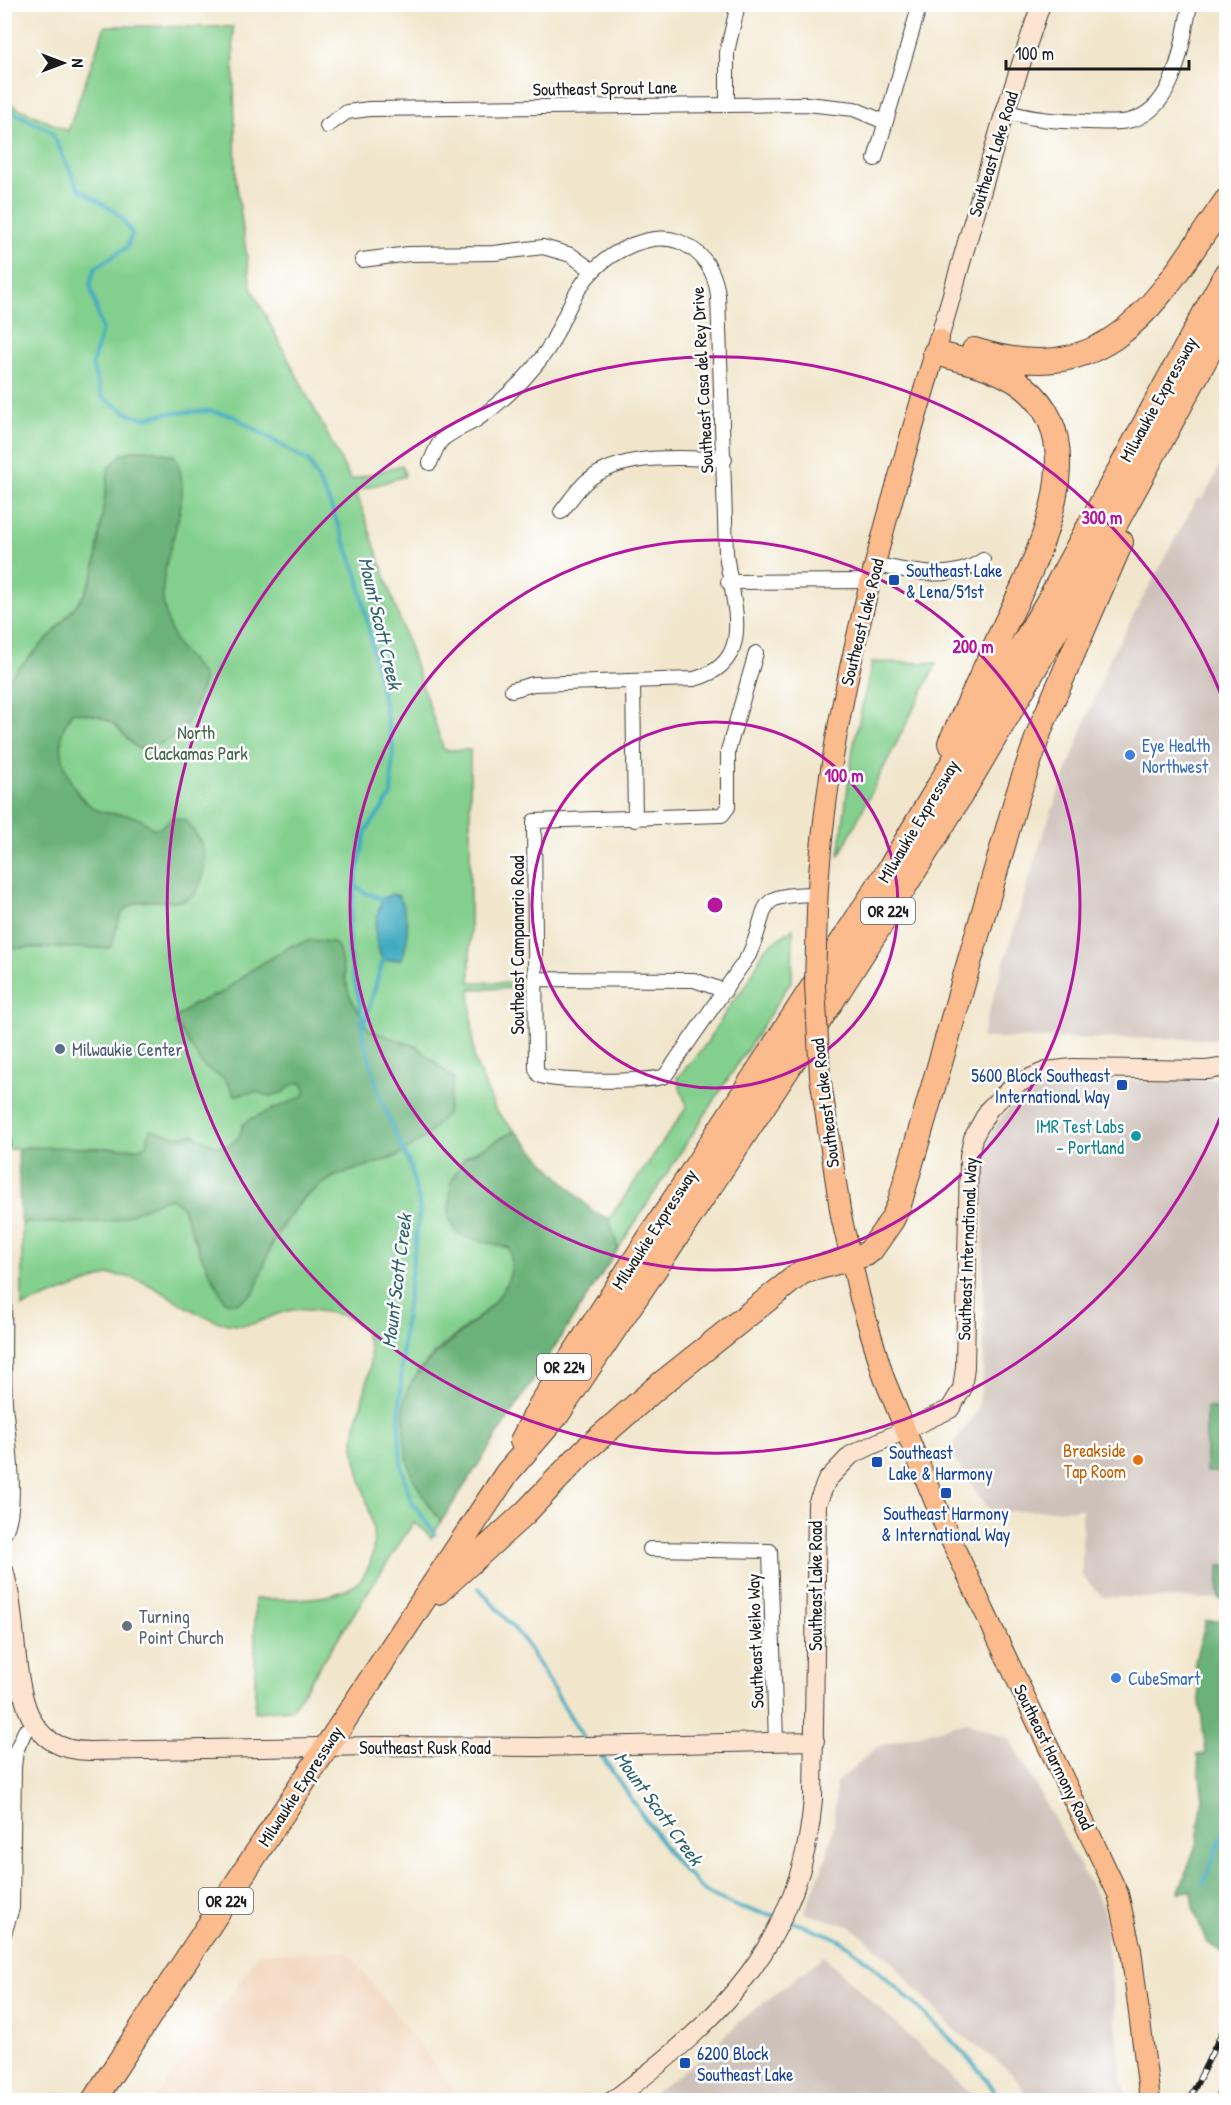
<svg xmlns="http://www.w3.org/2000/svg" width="1231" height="2105" font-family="'Patrick Hand',sans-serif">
  <rect width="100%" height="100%" fill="#fff"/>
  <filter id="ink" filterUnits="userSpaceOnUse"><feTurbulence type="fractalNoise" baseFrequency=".0167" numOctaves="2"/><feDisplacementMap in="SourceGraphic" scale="12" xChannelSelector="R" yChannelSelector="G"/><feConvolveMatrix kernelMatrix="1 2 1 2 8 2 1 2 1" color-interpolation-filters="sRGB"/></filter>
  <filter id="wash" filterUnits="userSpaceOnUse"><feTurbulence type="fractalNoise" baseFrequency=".008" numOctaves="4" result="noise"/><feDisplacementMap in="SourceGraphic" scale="24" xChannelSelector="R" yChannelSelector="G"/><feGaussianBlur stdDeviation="1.35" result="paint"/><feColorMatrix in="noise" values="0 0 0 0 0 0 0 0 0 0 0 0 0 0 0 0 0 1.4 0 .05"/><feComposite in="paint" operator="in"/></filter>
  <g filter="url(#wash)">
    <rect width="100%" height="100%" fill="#f1e6cc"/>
    <path fill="#f1d5bd" d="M 348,1952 L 462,2100 L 154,2100 L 260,1953 Z"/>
    <path fill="#cec1ba" d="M 1226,455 L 1226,1039 L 981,1038 L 1043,834 L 1108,662 L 1198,497 L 1202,500 Z
      M 1226,1079 L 1226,1565 L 1219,1566 L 1219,1599 L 1102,1597 L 1082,1576 L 1082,1509 L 990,1512 L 953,1457 L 954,1443 L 978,1410 L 983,1378 L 984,1162 L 988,1141 L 997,1124 L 1011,1107 L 1029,1092 L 1046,1085 L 1063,1081 Z
      M 966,1722 L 1010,1739 L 1104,1909 L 1122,2078 L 1128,2100 L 1027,2100 L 1018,2080 L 1006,2068 L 952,2028 L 887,1957 L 852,1927 L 804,1913 L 826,1859 L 834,1824 L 836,1783 L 878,1746 Z
      M 824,1956 L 977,2100 L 645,2100 L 706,2054 L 740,2021 Z"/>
    <path fill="#83d08e" stroke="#507655" stroke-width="1.5" d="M 105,26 L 233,27 L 236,180 L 251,287 L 351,480 L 402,465 L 405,476 L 356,491 L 444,750 L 470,750 L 470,982 L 527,983 L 527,988 L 470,989 L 474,1059 L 496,1111 L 515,1131 L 464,1158 L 486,1241 L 509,1248 C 525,1294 465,1324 437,1351 C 431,1357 425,1365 418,1371 L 422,1493 L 441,1522 L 431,1538 L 422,1528 L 413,1523 L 292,1709 L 255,1712 L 255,1599 C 284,1599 339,1603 360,1580 C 393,1543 356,1486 354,1445 C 353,1407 387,1360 360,1326 C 350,1313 303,1307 287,1311 C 269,1315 256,1327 236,1325 C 188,1322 155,1272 108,1275 L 22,1307 L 22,1223 C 51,1222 82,1225 111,1221 C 133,1217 150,1201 171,1198 L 182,1205 L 201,1255 L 254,1293 C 269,1246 288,1202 332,1178 C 351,1167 377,1163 398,1156 L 395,1149 L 5,1149 L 5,102 L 68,131 Z
      M 872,662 L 937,663 L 839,856 L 853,748 Z
      M 793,929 L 792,980 L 618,1249 L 609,1219 L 687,1107 L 677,1078 L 706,1044 L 732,1002 L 747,984 L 765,948 Z"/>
    <path fill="#6ab279" stroke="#43674a" stroke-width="1.5" d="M 135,450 L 151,450 L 175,456 C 197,504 160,550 163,599 C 164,611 170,631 176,642 C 181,654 201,668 203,678 C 204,685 199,694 197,700 C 186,734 174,742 139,749 C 129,743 126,737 118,728 C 105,715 90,714 72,712 C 69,718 64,726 62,733 C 58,758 71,793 92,807 C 111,820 129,806 152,828 L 160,828 L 172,818 L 186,820 C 199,839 209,849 203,874 C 192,925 150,884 124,911 C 114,922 118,939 109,948 L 6,948 L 5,682 L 54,632 L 84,595 L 94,573 L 109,467 L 122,454 Z
      M 312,940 L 333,942 L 338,947 L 349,994 L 369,1030 L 417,1047 L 454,1079 L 447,1114 L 425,1137 L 398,1156 L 333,1177 L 303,1198 L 275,1234 L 254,1293 L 238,1303 L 225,1302 L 201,1255 L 182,1206 L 171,1198 C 150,1201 133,1217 111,1221 C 82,1225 51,1222 22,1223 L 20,1218 L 18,1150 L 27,1147 L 140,1148 L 147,1144 L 150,1129 L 177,1137 L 193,1134 L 216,1146 L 230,1145 L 239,1137 L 243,1125 L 250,1119 L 302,1097 L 306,1092 L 302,1083 L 293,1084 L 284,1092 L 270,1096 L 256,1092 L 235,1095 L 225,1079 L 204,1067 L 176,1024 L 177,1017 L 194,1004 L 223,992 L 248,972 L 291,946 Z
      M 515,1131 L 592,1211 L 609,1219 L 618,1249 L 441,1522 C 431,1507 419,1492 412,1475 C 405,1458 401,1411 406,1394 C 423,1343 530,1306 509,1248 L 459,1235 L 449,1218 L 451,1182 L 464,1158 Z
      M 1206,1408 L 1226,1408 L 1226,1472 L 1206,1472 Z
      M 1219,1565 L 1226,1565 L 1226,1599 L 1219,1599 Z
      M 1206,1621 L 1226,1621 L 1226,1954 L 1207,1943 L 1193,1907 L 1191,1891 L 1179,1892 L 1197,1842 L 1203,1798 L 1197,1755 L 1206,1754 L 1195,1660 Z"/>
    <path fill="#40aac0" stroke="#2e636e" stroke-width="1.5" d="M 391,894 L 399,896 C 409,918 410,936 402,959 L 383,961 C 372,939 374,922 382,899 Z"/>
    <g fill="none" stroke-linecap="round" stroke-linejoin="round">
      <path stroke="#40aac0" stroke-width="4" d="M 4,108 L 51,131 L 78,188 L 120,215 L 132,234 L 127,247 L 95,268 L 90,284 L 102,330 L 92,366 L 102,397 L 131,415 L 144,418 L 168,413 L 210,411 L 233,416 L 309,462 L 328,499 L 358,576 L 393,748 L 391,796 L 366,831 L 355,884 L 363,892 L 382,899 L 383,902
        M 355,884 C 353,906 347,927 349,949 C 350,975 362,997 362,1023
        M 384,957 L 362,1032 L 381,1100 L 411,1168 L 420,1208 L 403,1337 L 399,1429 L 401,1464 L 410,1499 L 435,1534
        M 479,1588 L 523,1639 L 584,1739
        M 599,1752 L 673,1859 L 705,1892 L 740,1908 L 777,1916
        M 1203,1884 L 1226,1825
        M 787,1920 C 803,1926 823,1931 838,1939 C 864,1954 995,2075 998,2100"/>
    </g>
  </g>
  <g filter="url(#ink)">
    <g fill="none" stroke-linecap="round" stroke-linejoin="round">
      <g stroke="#3c3a36" stroke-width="16">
        <path id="street" d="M 727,104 L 727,52 L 738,4
          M 1005,111 C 1033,120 1058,121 1087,122 C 1100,122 1115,124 1128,121 C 1175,111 1181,48 1189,10
          M 327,126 L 347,112 L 369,109 L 807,104 L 854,109 L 885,122
          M 875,159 L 920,4
          M 362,260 L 409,254 L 494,253 L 543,247 L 571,255 L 593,271
          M 430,463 C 433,456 436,448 440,442 C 448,432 468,426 479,418 C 494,408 508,395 521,382 C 532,370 544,357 552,342 C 564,319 574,290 593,271 C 612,251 652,230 680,242 C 703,252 715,271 718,295 L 726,552 C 730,598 760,662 694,679 L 533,684 L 512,690
          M 561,512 C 569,502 578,488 588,480 C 627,451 680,459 725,459
          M 877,565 C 912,572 951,582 983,560
          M 728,582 L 872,581
          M 756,653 L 728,751 L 728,807 L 722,815 L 534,821 L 536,1069 L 539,1075 C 550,1083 653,1082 665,1076 L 749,955 C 772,903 751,895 817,894
          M 633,683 L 635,820
          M 536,979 L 694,980 L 725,991
          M 4,1119 L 4,1142
          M 4,1283 C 5,1323 3,1363 5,1402 C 7,1434 20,1507 4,1534
          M 650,1549 L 770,1551 L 776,1743
          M 4,1934 L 12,1908 L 14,1767 L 16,1751 L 25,1731"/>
      </g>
      <g stroke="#3c3a36" stroke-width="20">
        <path id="secondary" d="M 939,339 L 1002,121 L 1041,4
          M 4,1570 C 26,1644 0,1750 89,1751 L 375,1746 L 538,1747 L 815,1741
          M 613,2100 C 720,2021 803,1940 813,1799 L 817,1504 L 827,1480 L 851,1455 L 950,1409 L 962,1389 L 965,1367 L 969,1156 L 973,1138 L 989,1109 L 1014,1085 L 1046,1071 L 1073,1068 L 1207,1070 L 1226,1067
          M 1224,2100 L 1226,2096"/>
      </g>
      <g stroke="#3c3a36" stroke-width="22">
        <path id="primary" d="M 817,910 C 824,719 885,523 939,339
          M 820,1076 L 841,1216 L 860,1298 L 884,1378 L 948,1534 L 1118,1894 L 1131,1950 L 1150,2100"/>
      </g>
      <g stroke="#3c3a36" stroke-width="26">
        <path id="highway" d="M 974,350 C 1113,394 1158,298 1226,201
          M 935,353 C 965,361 999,367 1024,387 C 1098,445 1033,567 1002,631 C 985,668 968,706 950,743
          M 522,1441 L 540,1406 L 892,865 L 1049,600 L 1226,274
          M 438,1592 L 525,1513 L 584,1451 L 656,1388 L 802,1272 L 866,1254 L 871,1250 L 892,1220 L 899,1205 L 1017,797 L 1041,727 L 1121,542
          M 94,2100 L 507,1473 L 557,1415 C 688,1219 822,1023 945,821 C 1044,658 1135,489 1226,321"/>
      </g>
      <use href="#street" stroke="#fff" stroke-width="14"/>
      <use href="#secondary" stroke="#fde4d1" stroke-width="18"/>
      <use href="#primary" stroke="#fbbb8c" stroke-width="20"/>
      <use href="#highway" stroke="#fbbb8c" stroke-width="24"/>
      <g stroke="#1c1c1c" stroke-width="6">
        <path id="rail" d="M 1189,2100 L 1226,2024"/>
      </g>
      <use href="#rail" stroke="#fff" stroke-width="4" stroke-dasharray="11" stroke-linecap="butt"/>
      <g stroke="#3c3a36" stroke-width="22" stroke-linecap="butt">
        <path id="primary-bridge" d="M 817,910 L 815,985 L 820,1076"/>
      </g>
      <use href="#primary-bridge" stroke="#fbbb8c" stroke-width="20"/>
    </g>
  </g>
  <g fill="none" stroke="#b5179e" stroke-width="3">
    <circle cx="715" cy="905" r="183"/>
    <circle cx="715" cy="905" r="365"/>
    <path d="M1225 1106A548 548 0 1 1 1225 704"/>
  </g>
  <g fill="#1a4fb4" stroke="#fff" stroke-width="2">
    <rect x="888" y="574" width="12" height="12" rx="3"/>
    <rect x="1116" y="1079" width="12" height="12" rx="3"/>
    <rect x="871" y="1456" width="12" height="12" rx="3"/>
    <rect x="940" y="1487" width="12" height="12" rx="3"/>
    <rect x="679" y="2057" width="12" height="12" rx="3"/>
  </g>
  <g fill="#3f7fe0" stroke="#fff" stroke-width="2">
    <circle cx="1130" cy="755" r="6"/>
    <circle cx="1116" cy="1678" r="6"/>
  </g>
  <circle fill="#5c6f8a" stroke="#fff" stroke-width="2" cx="60" cy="1049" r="6"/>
  <circle fill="#0f9aa8" stroke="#fff" stroke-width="2" cx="1136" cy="1136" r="6"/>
  <circle fill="#e8710a" stroke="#fff" stroke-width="2" cx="1138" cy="1460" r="6"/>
  <circle fill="#6b7280" stroke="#fff" stroke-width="2" cx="127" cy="1626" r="6"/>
  <g text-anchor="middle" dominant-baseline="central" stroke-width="5" stroke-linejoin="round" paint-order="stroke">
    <g fill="#fff" stroke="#606060" stroke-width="1.5">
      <rect x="861" y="898" width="54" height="26" rx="4.5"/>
      <rect x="537" y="1354" width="54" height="26" rx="4.5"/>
      <rect x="199" y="1888" width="54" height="26" rx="4.5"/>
    </g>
    <g font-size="16" font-weight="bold" fill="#1c1c1c">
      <text x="888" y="911">OR 224</text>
      <text x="564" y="1367">OR 224</text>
      <text x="226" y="1901">OR 224</text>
    </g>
    <g font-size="18" fill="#1c1c1c" stroke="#fff">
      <text transform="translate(605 88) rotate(-1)">Southeast Sprout Lane</text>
      <text transform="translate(993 154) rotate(-73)">Southeast Lake Road</text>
      <text transform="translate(702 380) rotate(-93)">Southeast Casa del Rey Drive</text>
      <text transform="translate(1158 399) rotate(-61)">Milwaukie Expressway</text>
      <text transform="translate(862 622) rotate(-76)">Southeast Lake Road</text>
      <text transform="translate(918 821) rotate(-59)">Milwaukie Expressway</text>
      <text transform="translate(517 945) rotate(-90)">Southeast Campanario Road</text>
      <text transform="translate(825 1103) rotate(-97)">Southeast Lake Road</text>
      <text transform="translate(654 1229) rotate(-57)">Milwaukie Expressway</text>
      <text transform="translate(967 1249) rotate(-88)">Southeast International Way</text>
      <text transform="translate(815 1586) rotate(-90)">Southeast Lake Road</text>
      <text transform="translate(755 1641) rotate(-92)">Southeast Weiko Way</text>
      <text x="425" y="1747">Southeast Rusk Road</text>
      <text transform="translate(1054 1757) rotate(64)">Southeast Harmony Road</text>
      <text transform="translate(300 1786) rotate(-57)">Milwaukie Expressway</text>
    </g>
    <g font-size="18" fill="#164399" stroke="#fff" text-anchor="start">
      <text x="906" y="570">Southeast Lake<tspan x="906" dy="21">&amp; Lena/51st</tspan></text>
      <text x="1110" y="1075" text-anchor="end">5600 Block Southeast<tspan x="1110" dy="21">International Way</tspan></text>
      <text x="889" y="1452">Southeast<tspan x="889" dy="21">Lake &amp; Harmony</tspan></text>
      <text x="946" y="1513" text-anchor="middle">Southeast Harmony<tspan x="946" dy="21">&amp; International Way</tspan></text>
      <text x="697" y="2053">6200 Block<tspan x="697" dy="21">Southeast Lake</tspan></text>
    </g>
    <g font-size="18" fill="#45644a" stroke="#fff">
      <text x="196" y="732">North<tspan x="196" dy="21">Clackamas Park</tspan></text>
    </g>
    <g font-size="18" fill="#366cbe" stroke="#fff" text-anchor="start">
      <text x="1142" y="745">Eye Health<tspan x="1142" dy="21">Northwest</tspan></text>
      <text x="1128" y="1678">CubeSmart</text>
    </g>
    <g font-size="18" fill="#4e5e75" stroke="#fff" text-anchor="start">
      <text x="72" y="1049">Milwaukie Center</text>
    </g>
    <g font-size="18" fill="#0d838f" stroke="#fff" text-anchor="end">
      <text x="1124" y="1126">IMR Test Labs<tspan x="1124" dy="21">- Portland</tspan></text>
    </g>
    <g font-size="18" fill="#c56008" stroke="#fff" text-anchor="end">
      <text x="1126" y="1450">Breakside<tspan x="1126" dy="21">Tap Room</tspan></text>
    </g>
    <g font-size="18" fill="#5b616d" stroke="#fff" text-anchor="start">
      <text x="139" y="1616">Turning<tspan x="139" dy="21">Point Church</tspan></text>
    </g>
    <g font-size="20" font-style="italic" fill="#2e636e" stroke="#fff">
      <text transform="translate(381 623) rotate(77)">Mount Scott Creek</text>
      <text transform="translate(396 1281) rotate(-83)">Mount Scott Creek</text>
      <text transform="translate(659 1808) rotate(54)">Mount Scott Creek</text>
    </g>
  </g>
  <circle cx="715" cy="905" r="9" fill="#b5179e" stroke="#fff" stroke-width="3"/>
  <g font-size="18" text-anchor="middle" font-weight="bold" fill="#b5179e" stroke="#fff" stroke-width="5" stroke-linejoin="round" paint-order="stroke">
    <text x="1102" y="524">300 m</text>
    <text x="973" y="653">200 m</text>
    <text x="844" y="782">100 m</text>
  </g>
  <rect width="1231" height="2105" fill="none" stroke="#fff" stroke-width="24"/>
  <g transform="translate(63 63) rotate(90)" stroke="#ffffff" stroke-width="4.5" paint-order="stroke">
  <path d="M0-4.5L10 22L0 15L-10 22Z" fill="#1c1c1c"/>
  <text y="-9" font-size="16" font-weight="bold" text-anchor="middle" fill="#1c1c1c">N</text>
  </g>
  <path d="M1006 60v9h183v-9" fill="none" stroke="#1c1c1c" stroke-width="3"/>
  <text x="1015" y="60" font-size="18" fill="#1c1c1c" stroke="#ffffff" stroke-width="4.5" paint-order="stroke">100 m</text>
</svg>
